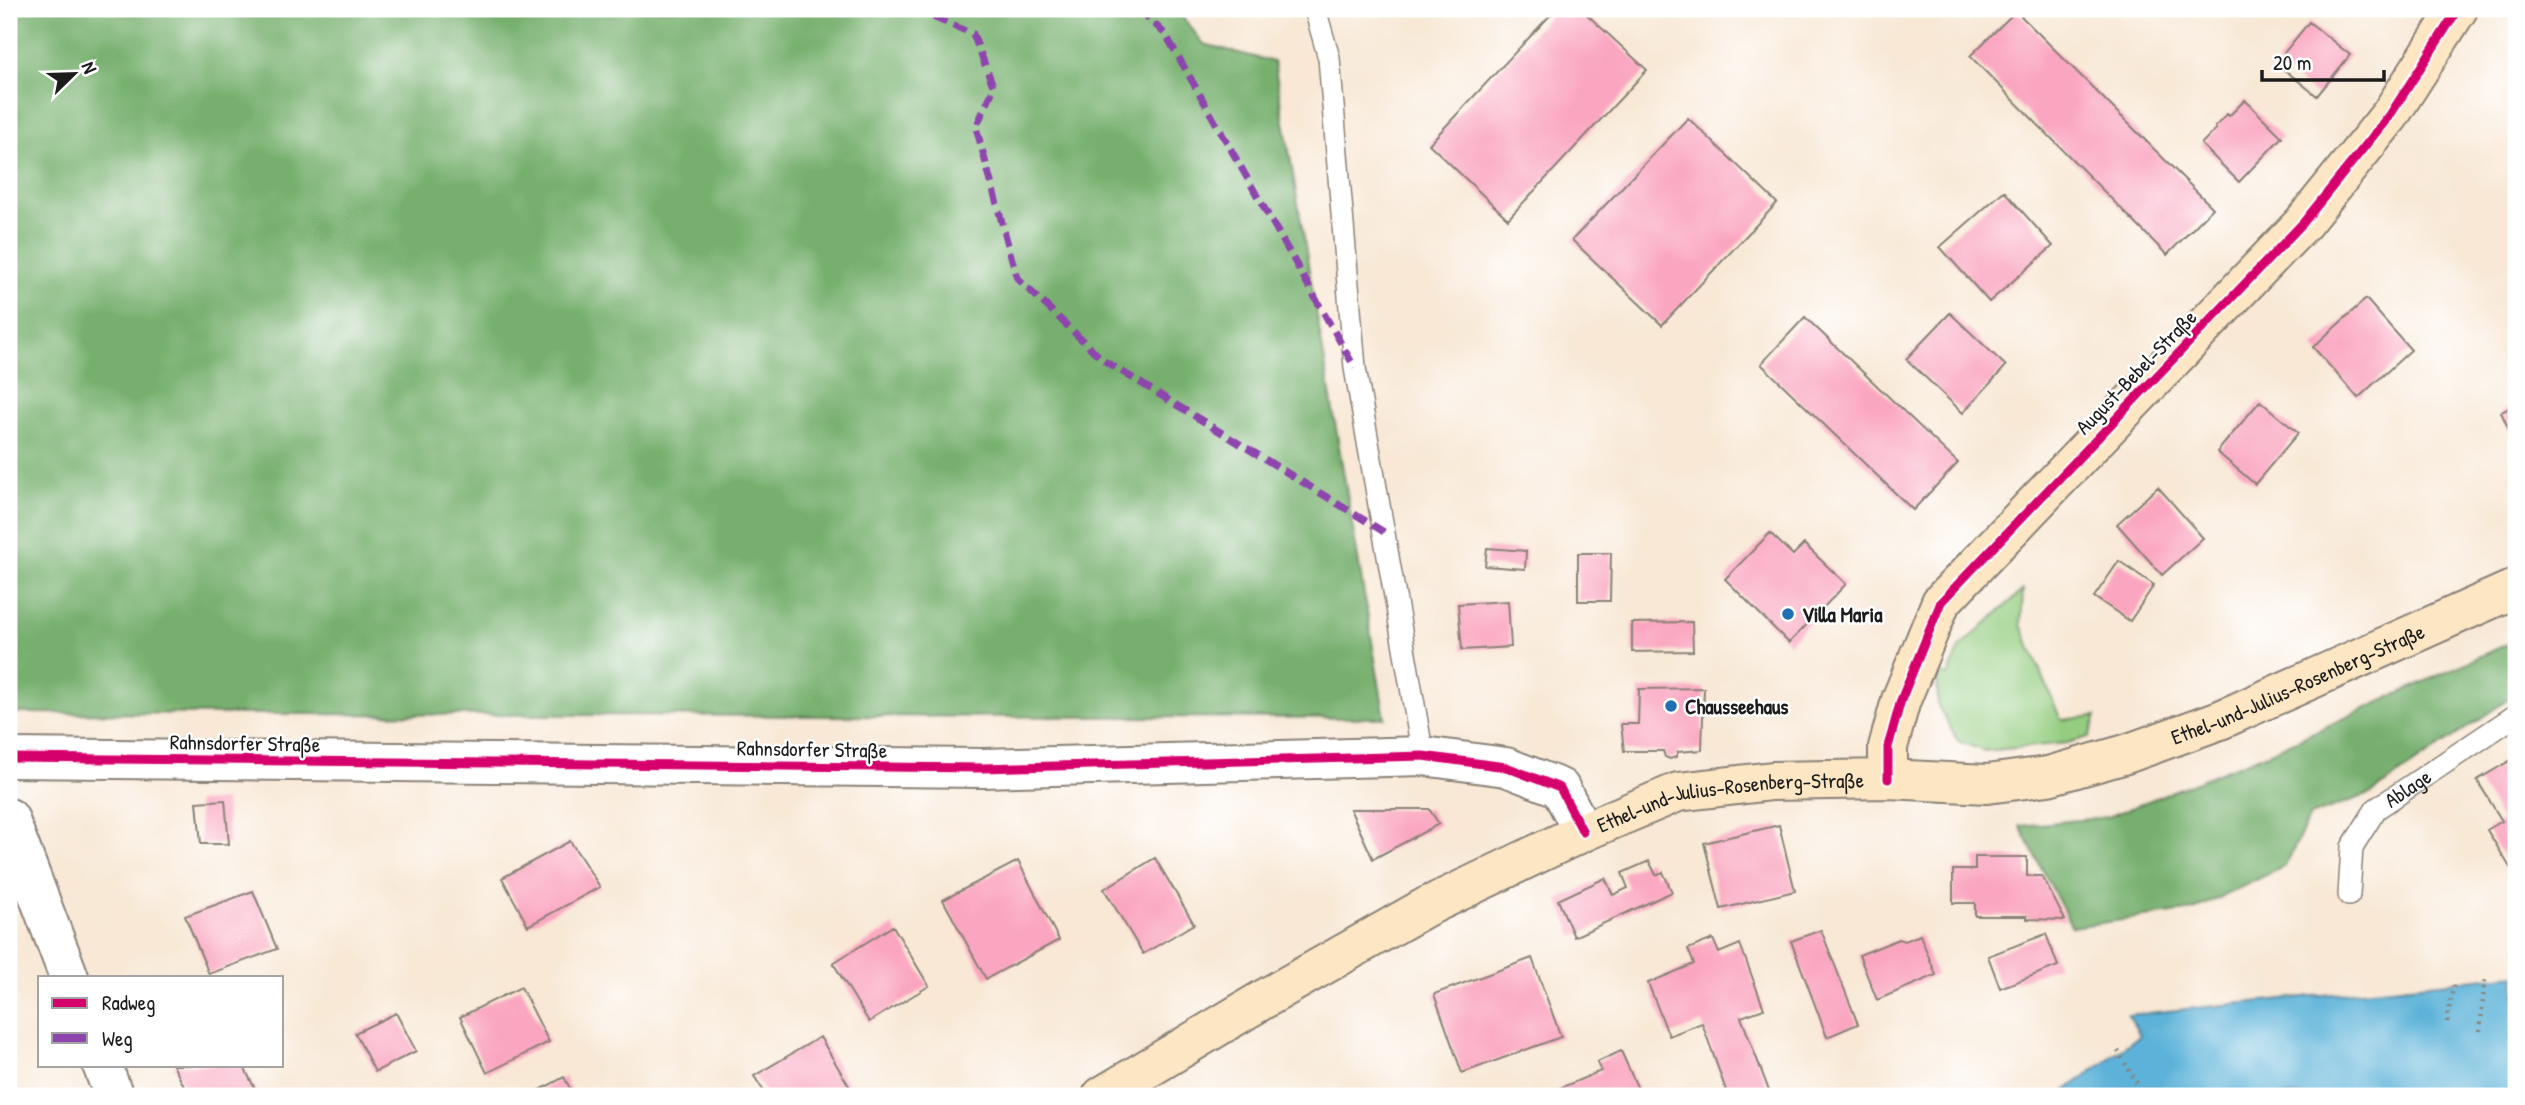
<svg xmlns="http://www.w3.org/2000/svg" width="2525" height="1105" font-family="'Patrick Hand',sans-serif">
  <rect width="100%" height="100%" fill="#fff"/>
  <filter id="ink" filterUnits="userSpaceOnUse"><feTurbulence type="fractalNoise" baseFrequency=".0143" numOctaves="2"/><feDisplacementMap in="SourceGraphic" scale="14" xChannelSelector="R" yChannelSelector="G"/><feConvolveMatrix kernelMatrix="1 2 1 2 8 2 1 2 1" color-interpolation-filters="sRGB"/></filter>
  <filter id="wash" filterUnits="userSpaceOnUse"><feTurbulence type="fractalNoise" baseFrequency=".00686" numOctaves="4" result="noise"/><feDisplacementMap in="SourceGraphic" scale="28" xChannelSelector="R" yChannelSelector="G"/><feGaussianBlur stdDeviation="1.57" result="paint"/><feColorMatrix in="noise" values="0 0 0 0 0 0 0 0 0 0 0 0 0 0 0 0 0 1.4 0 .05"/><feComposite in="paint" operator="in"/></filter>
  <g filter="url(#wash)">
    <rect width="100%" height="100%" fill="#f8e8d5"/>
    <path fill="#94cd80" stroke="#58744e" stroke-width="2" d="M 2023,590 L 2021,625 L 2061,720 L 2096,716 L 2089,737 L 2067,743 L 1984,751 L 1958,741 L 1938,706 L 1937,673 L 1948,676 L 1959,648 Z"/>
    <path fill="#77b06e" stroke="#4a6645" stroke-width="2" d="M 9,9 L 1176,9 L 1204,44 L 1274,62 L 1385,718 L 9,713 Z
      M 2516,640 L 2516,694 L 2372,793 L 2310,816 L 2285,866 L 2194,910 L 2072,927 L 2020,826 L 2108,817 L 2268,753 Z"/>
    <path fill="#5bb2d8" stroke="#3c677a" stroke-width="2" d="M 2516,975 L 2516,1096 L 2059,1096 L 2140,1035 L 2128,1015 Z"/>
    <g id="blocks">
      <path fill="#faa6c0" d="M 1556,9 L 1581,9 L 1647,70 L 1508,219 L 1429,144 Z
        M 2016,11 L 2213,208 L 2167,255 L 1970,56 Z
        M 2309,22 L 2350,55 L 2317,96 L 2276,63 Z
        M 2245,100 L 2282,137 L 2239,182 L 2201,144 L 2216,129 L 2215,127 L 2227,114 L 2229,116 Z
        M 1688,118 L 1777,203 L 1662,325 L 1572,240 Z
        M 2004,191 L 2053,246 L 1989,302 L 1940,247 Z
        M 2366,299 L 2411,350 L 2358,398 L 2313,347 Z
        M 1950,313 L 2006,366 L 1963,413 L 1906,359 Z
        M 1805,317 L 1958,463 L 1913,510 L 1761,364 Z
        M 2260,401 L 2298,433 L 2255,484 L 2217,452 Z
        M 2516,405 L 2516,446 L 2501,412 Z
        M 2158,487 L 2203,538 L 2162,575 L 2117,524 Z
        M 1770,533 L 1793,555 L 1804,544 L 1846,584 L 1789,643 L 1725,579 Z
        M 1487,548 L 1526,551 L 1525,569 L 1485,566 Z
        M 1578,553 L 1611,553 L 1610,601 L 1578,601 Z
        M 2119,561 L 2154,585 L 2130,621 L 2094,597 Z
        M 1508,601 L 1511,647 L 1462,650 L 1458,604 Z
        M 1692,622 L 1693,651 L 1632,652 L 1632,623 Z
        M 1704,688 L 1702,750 L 1678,752 L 1676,757 L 1670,759 L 1665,757 L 1663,751 L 1624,751 L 1621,724 L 1638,724 L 1639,689 Z
        M 2513,759 L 2516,765 L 2516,866 L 2511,869 L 2487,830 L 2502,821 L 2477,780 Z
        M 225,800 L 229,844 L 201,844 L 197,802 Z
        M 1350,809 L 1429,809 L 1439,824 L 1373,859 Z
        M 1779,825 L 1795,891 L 1721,909 L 1704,843 Z
        M 570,841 L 600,887 L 528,926 L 502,878 Z
        M 1975,857 L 2027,857 L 2027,876 L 2042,876 L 2065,920 L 2027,919 L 2027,916 L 1975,916 L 1975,903 L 1953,903 L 1953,870 L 1975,870 Z
        M 1155,858 L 1194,924 L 1143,954 L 1104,889 Z
        M 1018,861 L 1059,940 L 986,979 L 943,900 Z
        M 1649,861 L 1656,875 L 1663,872 L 1672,892 L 1574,937 L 1558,900 L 1605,878 L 1613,895 L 1628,888 L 1622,873 Z
        M 253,891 L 277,949 L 209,974 L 185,916 Z
        M 893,926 L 929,986 L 869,1022 L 833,963 Z
        M 1821,930 L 1858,1024 L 1827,1037 L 1791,941 Z
        M 2046,934 L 2058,966 L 2000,988 L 1988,956 Z
        M 1920,935 L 1936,975 L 1877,1000 L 1859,955 L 1899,939 L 1905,941 Z
        M 1713,939 L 1719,953 L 1740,944 L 1764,1009 L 1741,1017 L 1771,1096 L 1728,1096 L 1702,1023 L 1669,1036 L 1648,983 L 1694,964 L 1688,949 Z
        M 1532,958 L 1561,1037 L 1462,1073 L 1434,994 Z
        M 521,987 L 549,1042 L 487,1073 L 460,1017 Z
        M 396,1013 L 416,1051 L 375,1072 L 355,1033 Z
        M 820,1037 L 855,1096 L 767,1096 L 754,1076 Z
        M 1621,1051 L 1638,1089 L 1632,1091 L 1634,1096 L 1564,1096 L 1560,1088 L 1601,1071 L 1597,1062 Z
        M 173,1065 L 243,1065 L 256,1091 L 245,1096 L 189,1096 Z
        M 564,1077 L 574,1096 L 529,1096 Z"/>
    </g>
  </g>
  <g filter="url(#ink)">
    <use href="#blocks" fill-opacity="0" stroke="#8a8278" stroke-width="2"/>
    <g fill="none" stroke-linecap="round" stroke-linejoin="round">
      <g stroke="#8a8278" stroke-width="24">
        <g id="lane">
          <path d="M 1315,9 L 1329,58 L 1355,368 L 1423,756"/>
          <path id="s1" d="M 2349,895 L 2352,847 L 2376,809 L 2516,715"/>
        </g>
      </g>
      <g stroke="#8a8278" stroke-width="42">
        <path id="street" d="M 9,758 L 983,768 L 1423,756 L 1506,767 L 1560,788 L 1583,832
          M 9,818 L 69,977
          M 102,1065 L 114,1096"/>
      </g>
      <g stroke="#8a8278" stroke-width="42">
        <g id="secondary">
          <path d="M 1888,779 L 1888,747 L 1901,700 L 1941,602 L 2303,223 L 2390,115 L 2458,9"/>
          <path id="s2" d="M 1102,1096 L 1264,999 L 1426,907 L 1583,832 L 1678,792 L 1772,781 L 1888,779 L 1987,784 L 2048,776 L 2126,754 L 2220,720 L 2516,588"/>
        </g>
      </g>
      <path stroke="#8a8278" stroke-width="4.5" stroke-dasharray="2 5" stroke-linecap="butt" d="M 2447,1022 L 2454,981
        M 2480,1031 L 2485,978
        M 2118,1051 L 2138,1085"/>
      <use href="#lane" stroke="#fff" stroke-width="21"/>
      <use href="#street" stroke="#fff" stroke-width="38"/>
      <use href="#secondary" stroke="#fce6c4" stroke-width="38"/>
      <path stroke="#8e44ad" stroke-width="7" stroke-dasharray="14 7" stroke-linecap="butt" d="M 914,9 L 973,34 L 994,88 L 976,127 L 1017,278 L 1103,360 L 1384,532
        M 1139,9 L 1166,35 L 1355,368"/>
      <g stroke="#fff" stroke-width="13">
        <path id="cycleway" d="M 9,758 L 983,768 L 1423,756 L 1506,767 L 1560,788 L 1583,832
          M 1888,779 L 1888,747 L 1901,700 L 1941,602 L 2303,223 L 2390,115 L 2458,9"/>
      </g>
      <use href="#cycleway" stroke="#d6006c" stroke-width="9"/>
    </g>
  </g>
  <g fill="#1f6fb2" stroke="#fff" stroke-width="2.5">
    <circle cx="1788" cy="614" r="7"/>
    <circle cx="1671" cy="706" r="7"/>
  </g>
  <g text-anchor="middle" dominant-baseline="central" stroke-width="5" stroke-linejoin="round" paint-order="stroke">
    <g font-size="21" fill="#1c1c1c" stroke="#fff">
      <text transform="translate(2136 372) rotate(-46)">August-Bebel-Straße</text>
      <text stroke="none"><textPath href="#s2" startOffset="1290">Ethel-und-Julius-Rosenberg-Straße</textPath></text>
      <text transform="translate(245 743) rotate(1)">Rahnsdorfer Straße</text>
      <text transform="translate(812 749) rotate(1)">Rahnsdorfer Straße</text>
      <text stroke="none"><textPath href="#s1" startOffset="131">Ablage</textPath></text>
      <text stroke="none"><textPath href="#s2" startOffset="702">Ethel-und-Julius-Rosenberg-Straße</textPath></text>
    </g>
    <g font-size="21" font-weight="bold" fill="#1c1c1c" stroke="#fff" text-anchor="start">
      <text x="1802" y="614">Villa Maria</text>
      <text x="1685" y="706">Chausseehaus</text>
    </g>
  </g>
  <rect width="2525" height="1105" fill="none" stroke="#fff" stroke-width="35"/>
  <rect x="38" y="976" width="245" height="91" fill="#ffffff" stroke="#a4a4a4" stroke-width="2"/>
  <rect x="52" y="998" width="35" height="10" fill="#d6006c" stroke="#a4a4a4" stroke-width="2"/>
  <text x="102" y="1010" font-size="21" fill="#1c1c1c">Radweg</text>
  <rect x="52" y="1033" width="35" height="10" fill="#8e44ad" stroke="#a4a4a4" stroke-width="2"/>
  <text x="102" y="1046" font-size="21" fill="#1c1c1c">Weg</text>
  <g transform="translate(74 74) rotate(67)" stroke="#ffffff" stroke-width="5" paint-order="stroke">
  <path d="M0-5L12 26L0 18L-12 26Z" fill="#1c1c1c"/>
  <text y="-10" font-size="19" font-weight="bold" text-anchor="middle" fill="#1c1c1c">N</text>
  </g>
  <path d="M2262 70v10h122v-10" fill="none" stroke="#1c1c1c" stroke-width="3.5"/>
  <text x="2273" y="70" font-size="21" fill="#1c1c1c" stroke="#ffffff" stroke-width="5" paint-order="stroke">20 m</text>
</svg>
